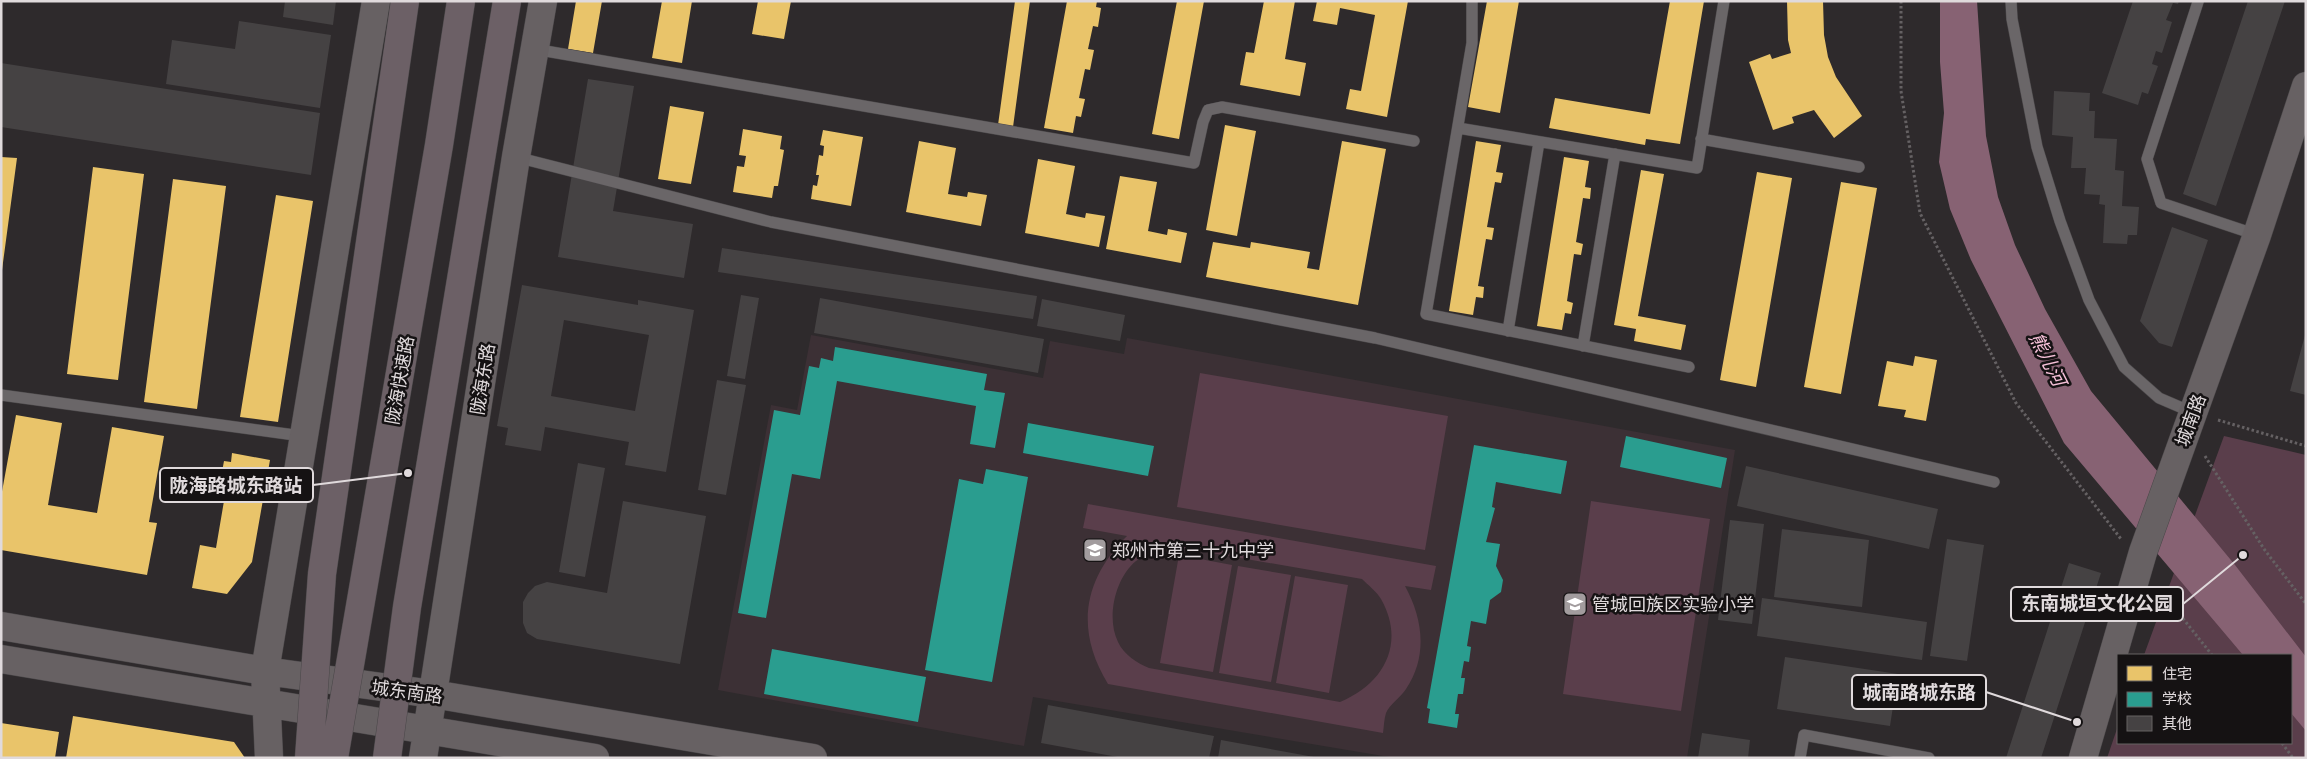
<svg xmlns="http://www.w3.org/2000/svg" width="2307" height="759" font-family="'Noto Sans','Noto Sans SC',sans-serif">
  <rect width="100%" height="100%" fill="#2e2a2c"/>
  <path fill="#3c3035" d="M 811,335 L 1043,378 L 1050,341 L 1124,354 L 1127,338 L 1735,450 L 1687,758 L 1395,758 L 1033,697 L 1024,746 L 718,690 L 771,405 L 797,410 Z"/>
  <path fill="#5a3e4b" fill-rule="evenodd" d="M 1200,373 L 1448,416 L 1425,550 L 1177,507 Z
    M 2224,436 L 2306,455 L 2306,758 L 2107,758 L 2118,726 L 2118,743 L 2291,743 L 2291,655 L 2144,655 Z
    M 1591,501 L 1710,519 L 1681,711 L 1563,694 Z
    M 1088,504 L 1436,566 L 1431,590 L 1405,586 C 1423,619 1428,656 1406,689 C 1401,697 1389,705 1386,713 C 1384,719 1384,726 1383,733 L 1108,684 C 1075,630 1083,580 1127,536 L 1083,528 ZM 1171,546 L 1362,579 C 1368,585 1377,592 1381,599 C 1406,643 1384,684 1340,702 L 1149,668 C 1137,663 1124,655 1118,642 C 1106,618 1115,578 1136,561 C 1146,554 1159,549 1171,546 Z
    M 1179,555 L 1232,565 L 1213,672 L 1160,663 Z
    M 1238,566 L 1291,575 L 1271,682 L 1219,673 Z
    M 1295,576 L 1348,585 L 1329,693 L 1276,683 Z"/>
  <path fill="#876273" d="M 1940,1 L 1977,1 L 1986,136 L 1998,197 L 2015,245 L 2045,309 L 2091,391 L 2235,565 L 2306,657 L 2306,731 L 2291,713 L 2291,655 L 2243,655 L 2064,443 L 1971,260 L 1950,209 L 1939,162 L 1944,113 L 1940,62 Z"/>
  <path fill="#e9c46a" d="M 576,1 L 602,1 L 593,53 L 568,49 Z
    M 662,1 L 692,1 L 682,63 L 652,58 Z
    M 758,1 L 791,1 L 784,39 L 752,34 Z
    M 1015,1 L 1030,1 L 1013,127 L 998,125 Z
    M 1067,1 L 1097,1 L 1096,7 L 1101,8 L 1098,27 L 1093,26 L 1088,49 L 1094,50 L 1090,70 L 1085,69 L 1079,98 L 1085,99 L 1081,117 L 1076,116 L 1073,133 L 1044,128 Z
    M 1177,1 L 1204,1 L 1179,139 L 1152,134 Z
    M 1264,1 L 1295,1 L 1285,59 L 1306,63 L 1300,96 L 1240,85 L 1246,52 L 1254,53 Z
    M 1317,1 L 1408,1 L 1387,117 L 1346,109 L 1350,89 L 1361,91 L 1375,15 L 1340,8 L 1337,25 L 1313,21 Z
    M 1487,1 L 1519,1 L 1500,113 L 1468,107 Z
    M 1670,1 L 1704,1 L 1680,144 L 1646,139 L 1645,145 L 1549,128 L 1555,98 L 1650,114 Z
    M 1787,1 L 1823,1 L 1824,35 L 1828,57 L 1836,77 L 1862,116 L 1834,138 L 1814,110 L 1792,117 L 1794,123 L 1773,130 L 1749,62 L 1770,54 L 1772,59 L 1791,53 L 1788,40 Z
    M 670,106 L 704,112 L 691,184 L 658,179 Z
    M 1225,125 L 1256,131 L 1237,236 L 1206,230 Z
    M 743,129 L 782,136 L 780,149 L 784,150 L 778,186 L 774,186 L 772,198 L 733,192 L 737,166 L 744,167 L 746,156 L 739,155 Z
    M 823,130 L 863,137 L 851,206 L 811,199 L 813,185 L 817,186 L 819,175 L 816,175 L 819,155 L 823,156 L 824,146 L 820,145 Z
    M 919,141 L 956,148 L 948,194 L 967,197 L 968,192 L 987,195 L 981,226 L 906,212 Z
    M 1342,141 L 1386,149 L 1358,305 L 1206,277 L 1213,242 L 1250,248 L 1251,242 L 1310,252 L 1307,268 L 1319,270 Z
    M 1476,141 L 1501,145 L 1496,172 L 1503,173 L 1501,183 L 1495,182 L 1487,227 L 1494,228 L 1492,240 L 1486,239 L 1478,286 L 1484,287 L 1483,298 L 1476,297 L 1473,315 L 1449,311 Z
    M 1,157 L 17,158 L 2,270 L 1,270 Z
    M 1564,157 L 1589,161 L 1585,187 L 1591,188 L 1590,199 L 1583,198 L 1576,242 L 1583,244 L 1581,255 L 1574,254 L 1567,301 L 1573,303 L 1571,314 L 1565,313 L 1562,330 L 1537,326 Z
    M 1038,159 L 1075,166 L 1066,214 L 1085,218 L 1086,213 L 1105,216 L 1099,247 L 1025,233 Z
    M 93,167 L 144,174 L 118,380 L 67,374 Z
    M 1641,170 L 1664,174 L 1638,316 L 1686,325 L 1681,350 L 1634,341 L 1636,329 L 1614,325 Z
    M 1757,172 L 1792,178 L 1756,387 L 1720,380 Z
    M 1120,176 L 1157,182 L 1148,231 L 1167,235 L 1168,229 L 1187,233 L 1181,263 L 1106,249 Z
    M 173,179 L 226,186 L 197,409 L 144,402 Z
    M 1841,182 L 1877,188 L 1841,394 L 1804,387 Z
    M 276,195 L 313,201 L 278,422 L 240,417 Z
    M 1915,356 L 1937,360 L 1926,421 L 1904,417 L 1906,410 L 1878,406 L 1887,361 L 1913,366 Z
    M 16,415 L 62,423 L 48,505 L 97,513 L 112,427 L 164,436 L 149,522 L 157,523 L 147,575 L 1,550 L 1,497 Z
    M 232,453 L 270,460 L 252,562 L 227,594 L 192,588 L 200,545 L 216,548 L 224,501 L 217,499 L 224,461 L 231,462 Z
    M 73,716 L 234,742 L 245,758 L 66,758 Z
    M 1,723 L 59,732 L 55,758 L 1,758 Z"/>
  <path fill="#2a9d8f" d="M 835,347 L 987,374 L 984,390 L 1005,393 L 995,448 L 970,444 L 976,406 L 837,381 L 820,479 L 792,474 L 766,618 L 738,613 L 774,410 L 800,415 L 809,366 L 819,368 L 821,358 L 833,361 Z
    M 1028,423 L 1154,446 L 1148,476 L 1023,453 Z
    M 1626,436 L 1727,458 L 1721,488 L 1620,467 Z
    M 1474,445 L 1567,461 L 1561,494 L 1496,482 L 1492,507 L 1495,508 L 1486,542 L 1500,544 L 1496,566 L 1503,580 L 1501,592 L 1490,600 L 1486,624 L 1471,621 L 1467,646 L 1471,647 L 1469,662 L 1464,661 L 1461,678 L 1465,678 L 1463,694 L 1458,694 L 1455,714 L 1459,714 L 1457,728 L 1428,723 L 1430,709 L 1427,708 Z
    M 986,469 L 1028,477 L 992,682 L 925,670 L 959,479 L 983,484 Z
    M 772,649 L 926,677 L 918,722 L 764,694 Z"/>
  <path fill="#454243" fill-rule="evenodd" d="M 285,1 L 336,1 L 333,25 L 283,17 Z
    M 2133,1 L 2179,1 L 2178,4 L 2173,3 L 2166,20 L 2172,22 L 2162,53 L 2156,51 L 2152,64 L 2158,66 L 2148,94 L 2142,92 L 2138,105 L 2102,93 Z
    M 2248,1 L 2285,1 L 2216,206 L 2183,194 Z
    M 239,21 L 331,35 L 320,108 L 166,84 L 172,40 L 235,49 Z
    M 1,63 L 320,113 L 311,175 L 1,127 Z
    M 588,79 L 634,86 L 613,211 L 693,224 L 684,278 L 558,257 Z
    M 2054,91 L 2090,93 L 2089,111 L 2095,111 L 2094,138 L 2117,139 L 2115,170 L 2124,171 L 2122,206 L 2139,207 L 2137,235 L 2128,235 L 2127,244 L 2103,243 L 2105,205 L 2099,204 L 2100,195 L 2084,194 L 2086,168 L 2071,168 L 2073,137 L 2052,135 Z
    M 2172,227 L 2208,240 L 2172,347 L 2159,343 L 2140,321 Z
    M 722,248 L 1037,296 L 1033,319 L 718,272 Z
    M 522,285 L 638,305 L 638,300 L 694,310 L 666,472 L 625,465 L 629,442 L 545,427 L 541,451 L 505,445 L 508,428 L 497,426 ZM 564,320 L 649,335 L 635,411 L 551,396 Z
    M 741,295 L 759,298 L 745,379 L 727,376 Z
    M 820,298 L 1044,339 L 1038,373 L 814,333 Z
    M 1042,299 L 1125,315 L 1120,341 L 1037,326 Z
    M 2305,335 L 2306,335 L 2306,395 L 2290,391 Z
    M 717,380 L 746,385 L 726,495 L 698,490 Z
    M 578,463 L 605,468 L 585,577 L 559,572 Z
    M 1746,466 L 1938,509 L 1929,549 L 1737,506 Z
    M 623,501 L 706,516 L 680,664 L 537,639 L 527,633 L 523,623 L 523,602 L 528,593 L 535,586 L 547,582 L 607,593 Z
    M 1730,520 L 1764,524 L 1752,624 L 1718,620 Z
    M 1782,529 L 1869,540 L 1862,607 L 1774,597 Z
    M 1947,539 L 1984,545 L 1967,661 L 1930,656 Z
    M 2069,563 L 2101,573 L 2041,758 L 2006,758 Z
    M 1762,598 L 1927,622 L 1922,660 L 1757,636 Z
    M 1785,657 L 1898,674 L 1890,726 L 1777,709 Z
    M 1048,705 L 1214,736 L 1209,758 L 1123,758 L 1041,743 Z
    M 1702,733 L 1750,740 L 1748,758 L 1698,758 Z
    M 1221,740 L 1314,757 L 1313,758 L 1218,758 Z"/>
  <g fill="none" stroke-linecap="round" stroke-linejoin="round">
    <g stroke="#4a4749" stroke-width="12">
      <path id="lane" d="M 1472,1 L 1472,43 L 1426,314 L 1689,367
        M 2011,1 L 2012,19 L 2037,147 L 2060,221 L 2089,300 L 2124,367 L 2159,398 L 2194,413
        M 2198,2 L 2147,159 L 2161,203 L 2257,235
        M 534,49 L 1194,163 L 1203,122 L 1208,110 L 1222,107 L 1414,141
        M 1458,128 L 1697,168 L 1724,1
        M 1701,139 L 1859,167
        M 516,157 L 771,222 L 1375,338 L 1994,482
        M 1508,331 L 1539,142
        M 1583,346 L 1615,154
        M 1,395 L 302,436
        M 1800,758 L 1804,735 L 1929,758"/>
    </g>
    <g stroke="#4a4749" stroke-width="29">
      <path id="secondary" d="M 1,626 L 265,671 L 433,694 L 813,758
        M 1,659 L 595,758
        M 269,758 L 265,671 L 376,1
        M 423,758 L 516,157 L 543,1
        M 2083,758 L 2143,552 L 2257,235 L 2306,86"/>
    </g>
    <path stroke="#656163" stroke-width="3" stroke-dasharray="2.5 2.5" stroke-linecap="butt" d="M 1901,1 L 1901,91 L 1920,213 L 2016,403 L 2121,539
      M 2218,420 L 2306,446
      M 2205,456 L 2264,549 L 2306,604
      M 2158,587 L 2212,655
      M 2282,743 L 2293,758"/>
    <use href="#lane" stroke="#6a6668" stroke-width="11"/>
    <use href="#secondary" stroke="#676163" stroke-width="28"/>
    <g stroke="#4a4749" stroke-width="29" stroke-linecap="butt">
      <path id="highway-bridge" d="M 309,758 L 322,574 L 405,1
        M 334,758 L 439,145 L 461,1
        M 387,758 L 407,607 L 507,1"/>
    </g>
    <use href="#highway-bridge" stroke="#6c6066" stroke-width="28"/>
  </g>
  <defs>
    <g id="school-square" transform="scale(1.25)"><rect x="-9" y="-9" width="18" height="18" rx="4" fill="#a29c9e" stroke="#151213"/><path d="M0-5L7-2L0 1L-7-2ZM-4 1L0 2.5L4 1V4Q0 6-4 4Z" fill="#fff"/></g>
  </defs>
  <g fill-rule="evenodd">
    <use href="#school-square" x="1095" y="550"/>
    <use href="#school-square" x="1575" y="604"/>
  </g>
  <g text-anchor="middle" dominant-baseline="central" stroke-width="5" stroke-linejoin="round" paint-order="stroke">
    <g font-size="18" fill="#e0dadc" stroke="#151213">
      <text transform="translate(482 379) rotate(-81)">陇海东路</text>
      <text transform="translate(399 380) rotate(-80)">陇海快速路</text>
      <text transform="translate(2190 420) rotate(-70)">城南路</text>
      <text transform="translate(407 691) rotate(8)">城东南路</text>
    </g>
    <g font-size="18" fill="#e0dadc" stroke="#151213" text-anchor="start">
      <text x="1112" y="550">郑州市第三十九中学</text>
      <text x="1592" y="604">管城回族区实验小学</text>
    </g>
    <g font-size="19" font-style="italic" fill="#f7c1d9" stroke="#151213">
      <text transform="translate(2048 359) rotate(63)">熊儿河</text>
    </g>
  </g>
  <path fill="none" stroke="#e0dadc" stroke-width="2" d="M408 473L313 485M2243 555L2183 604M2077 722L1986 692"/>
  <g fill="#e0dadc" stroke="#151213" stroke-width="2">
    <circle cx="408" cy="473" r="5"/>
    <circle cx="2243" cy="555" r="5"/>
    <circle cx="2077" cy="722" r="5"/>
  </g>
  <g fill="#151213" stroke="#e0dadc" stroke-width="2">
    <rect x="160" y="468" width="153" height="34" rx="5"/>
    <rect x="2011" y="587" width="172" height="34" rx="5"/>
    <rect x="1852" y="675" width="134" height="34" rx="5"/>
  </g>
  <g font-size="19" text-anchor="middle" font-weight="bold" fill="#e0dadc">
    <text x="236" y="492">陇海路城东路站</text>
    <text x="2097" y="610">东南城垣文化公园</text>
    <text x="1919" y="699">城南路城东路</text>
  </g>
  <rect width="2307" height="759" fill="none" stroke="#e0dadc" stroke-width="5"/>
  <rect x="2117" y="654" width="175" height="90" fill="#151213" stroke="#666263"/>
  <rect x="2127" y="666" width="25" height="15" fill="#e9c46a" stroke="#666263"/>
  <text x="2162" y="679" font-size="15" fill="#e0dadc">住宅</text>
  <rect x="2127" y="692" width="25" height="15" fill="#2a9d8f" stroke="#666263"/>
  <text x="2162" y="704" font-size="15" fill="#e0dadc">学校</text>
  <rect x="2127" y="716" width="25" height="15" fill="#454243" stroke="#666263"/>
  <text x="2162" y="729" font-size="15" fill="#e0dadc">其他</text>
</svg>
